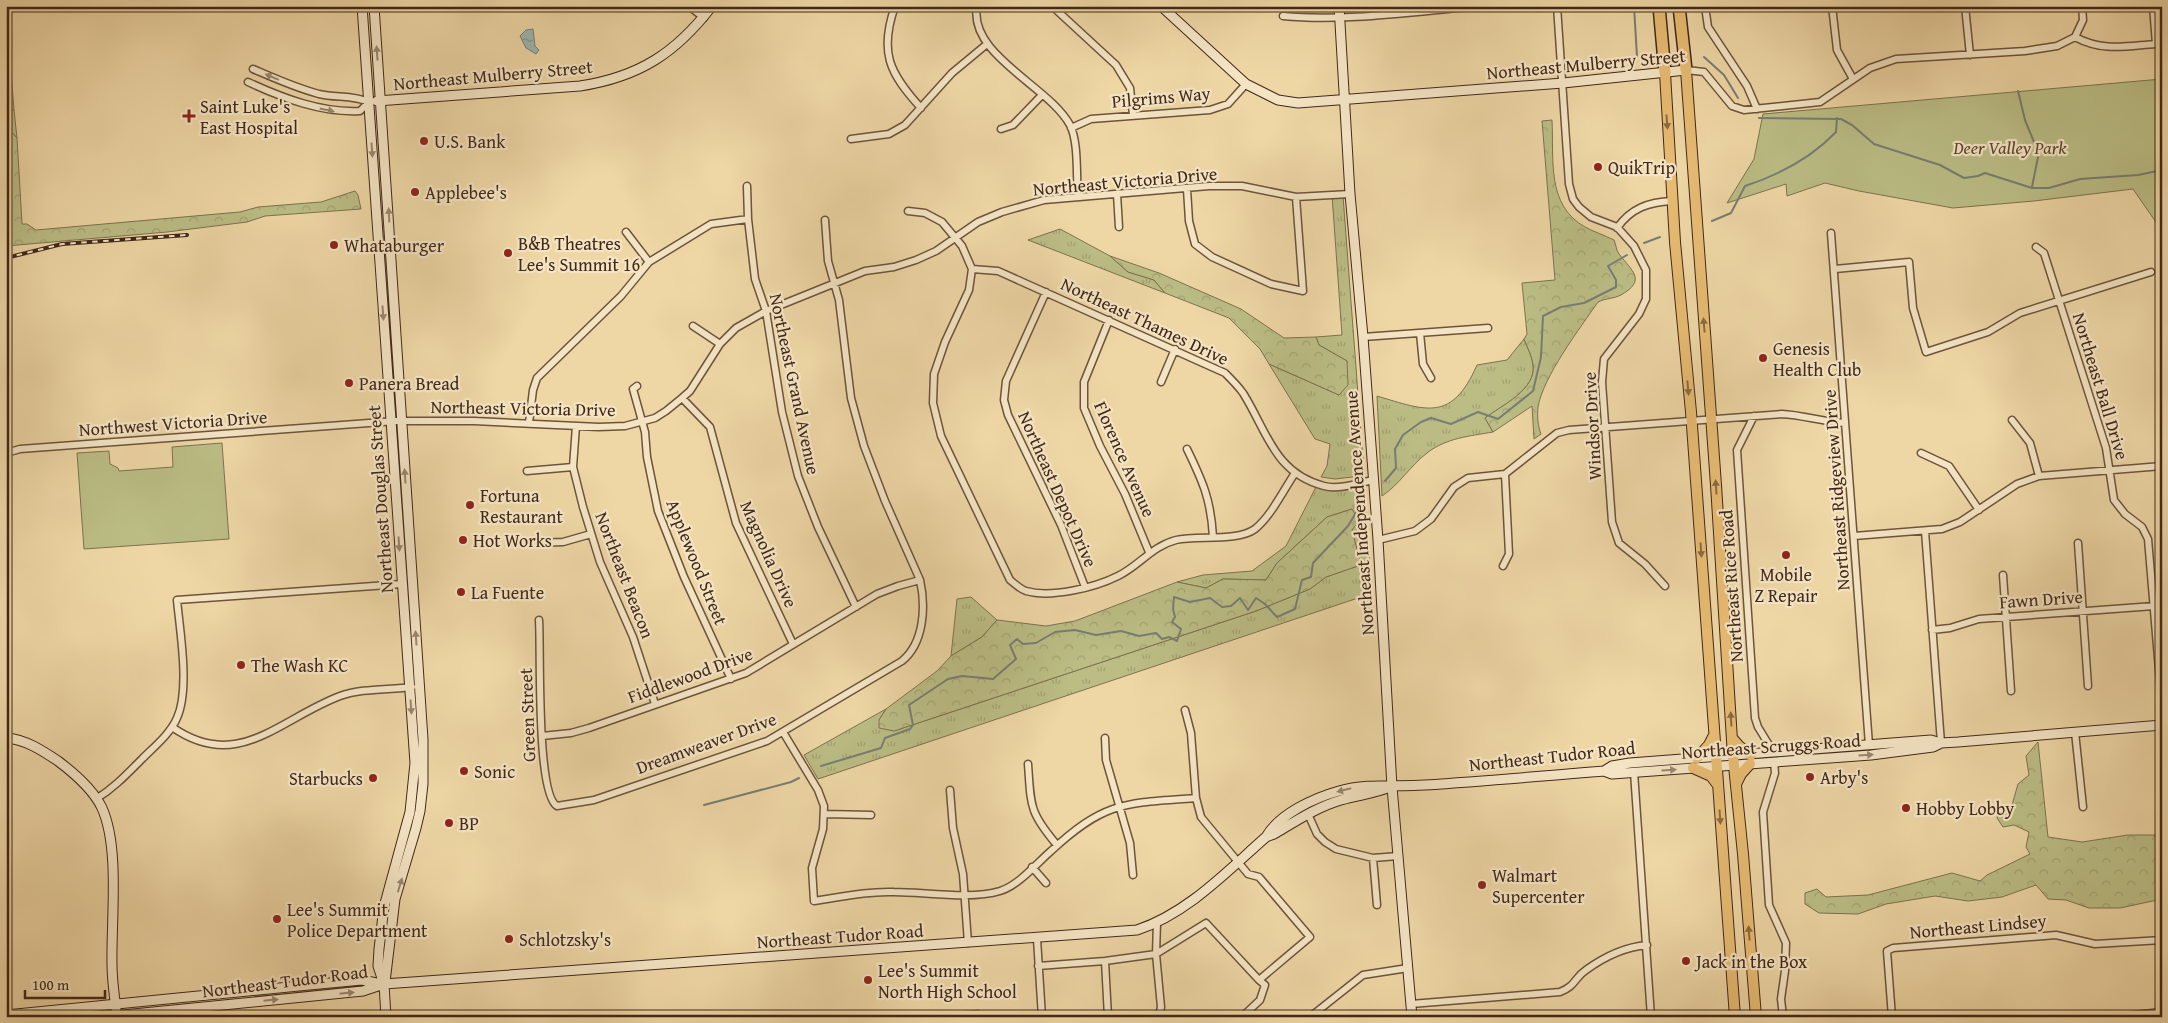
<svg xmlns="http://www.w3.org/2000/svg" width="2168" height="1023" font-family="'Gentium Book Plus',serif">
  <defs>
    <pattern id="grass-tufts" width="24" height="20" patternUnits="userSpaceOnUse" patternTransform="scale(1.25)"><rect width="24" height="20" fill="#bbbd85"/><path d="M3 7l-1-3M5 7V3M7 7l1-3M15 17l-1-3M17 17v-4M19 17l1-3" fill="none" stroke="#a2a272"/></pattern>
    <pattern id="forest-crowns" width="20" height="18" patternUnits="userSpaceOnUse" patternTransform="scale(1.25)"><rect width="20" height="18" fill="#bbbd85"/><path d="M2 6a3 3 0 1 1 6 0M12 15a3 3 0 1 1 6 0" fill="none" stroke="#a2a272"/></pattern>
    <pattern id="water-ripples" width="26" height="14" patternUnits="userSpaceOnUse" patternTransform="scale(1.25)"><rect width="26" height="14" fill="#9cb7b0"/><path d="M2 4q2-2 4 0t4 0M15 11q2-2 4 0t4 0" fill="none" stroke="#81958e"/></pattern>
  </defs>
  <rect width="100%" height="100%" fill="#eed6a5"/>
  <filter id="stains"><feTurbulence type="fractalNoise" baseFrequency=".004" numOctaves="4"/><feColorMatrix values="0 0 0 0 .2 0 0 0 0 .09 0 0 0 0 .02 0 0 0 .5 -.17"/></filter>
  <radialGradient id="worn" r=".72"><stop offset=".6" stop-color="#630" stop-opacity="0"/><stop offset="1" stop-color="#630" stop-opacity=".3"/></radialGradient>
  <path fill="url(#grass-tufts)" stroke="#7e724f" d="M 14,110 L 17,138 L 6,126 L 6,111 Z
    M 1332,195 L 1343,196 L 1364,473 L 1361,476 L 1335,479 L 1321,477 L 1327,466 L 1330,444 L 1315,439 L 1269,364 L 1339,395 L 1347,361 L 1319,345 L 1316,337 L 1342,335 Z
    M 1060,229 L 1110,256 L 1128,272 L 1154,280 L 1165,293 L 1028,240 Z
    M 1524,339 C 1527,347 1532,356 1533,365 C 1537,389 1501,406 1485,418 L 1493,432 C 1470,436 1446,438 1427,453 C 1410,466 1400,484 1382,496 L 1377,396 C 1427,411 1452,422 1477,365 L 1507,360 Z
    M 1317,485 L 1364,485 L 1374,626 L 1373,629 L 1367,630 L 1364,596 L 818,779 L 804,755 L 886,709 L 879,720 L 894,731 L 1256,611 L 1310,589 L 1326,577 L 1360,565 L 1352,530 L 1352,509 L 1327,517 L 1277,563 L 1266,580 L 1223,579 L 1206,588 L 1177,582 L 1203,575 L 1252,571 L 1286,546 Z
    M 971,597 L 997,620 L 982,637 L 951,656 L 957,599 Z"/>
  <path fill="url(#forest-crowns)" stroke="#7e724f" d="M 6,56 L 10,57 L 14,110 L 6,111 Z
    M 1552,120 C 1554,159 1546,205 1585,227 C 1594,232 1604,235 1614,240 C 1616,244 1616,250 1619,254 C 1632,271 1647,280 1621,295 C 1614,299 1605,298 1598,302 C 1580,328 1543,377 1538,407 C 1537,417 1538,426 1541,434 L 1534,439 L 1532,406 L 1493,432 L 1485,418 C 1501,406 1537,389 1533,365 C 1532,356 1527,347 1524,339 L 1527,334 L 1522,283 L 1555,280 L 1542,121 Z
    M 6,126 L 17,138 L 22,224 L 27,224 L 36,230 L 240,212 L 258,207 L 321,202 L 355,191 L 358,195 L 361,209 L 265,216 L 247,222 L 167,232 L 6,246 Z
    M 1110,256 L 1159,273 L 1241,309 L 1284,338 L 1316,337 L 1319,345 L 1347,361 L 1348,385 L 1339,395 L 1269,364 L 1260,349 L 1229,318 L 1165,293 L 1154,280 L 1128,272 Z
    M 1352,509 L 1359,521 L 1352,530 L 1361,565 L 1326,577 L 1310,589 L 1256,611 L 894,731 L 879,728 L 879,720 L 886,709 L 937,671 L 951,656 L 982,637 L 997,620 L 1046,626 L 1075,621 L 1177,582 L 1206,588 L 1223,579 L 1266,580 L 1277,563 L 1327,517 Z
    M 2038,742 L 2048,837 L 2082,842 L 2128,835 L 2162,835 L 2162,899 L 2120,908 L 2089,908 L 2066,900 L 2048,899 L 2036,885 L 2002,897 L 1968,901 L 1935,896 L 1886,904 L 1858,914 L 1819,913 L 1805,904 L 1805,893 L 1817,889 L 1826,897 L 1868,895 L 1952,873 L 1980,881 L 1987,875 L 2030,854 L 2026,847 L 2029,832 L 2014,825 L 2003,827 L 1997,818 L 2000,805 L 2012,805 L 2018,784 L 2029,775 L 2026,756 Z"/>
  <path fill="#bbbd85" stroke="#7e724f" d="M 2162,79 L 2162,231 L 2133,189 L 2034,201 L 1953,208 L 1859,191 L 1825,183 L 1787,196 L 1786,184 L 1727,203 L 1754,159 L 1763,114 Z
    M 222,443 L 229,539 L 84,549 L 77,453 L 109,451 L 110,464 L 118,468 L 119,471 L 173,467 L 172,447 Z
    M 979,1010 L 980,1017 L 921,1017 L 921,1015 Z"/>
  <path fill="url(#water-ripples)" stroke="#787e74" d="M 533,29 L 535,46 L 539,50 L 536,54 L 526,48 L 520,36 L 526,30 Z"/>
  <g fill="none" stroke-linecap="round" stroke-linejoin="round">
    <path stroke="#787e74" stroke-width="2" d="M 1634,6 L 1637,57
      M 1704,57 L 1724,75 L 1738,98
      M 2018,91 L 2025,120 L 2036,147 L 2038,157 L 2032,187
      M 1759,118 L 1841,119 L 1852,125 L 1874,144 L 1940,165 L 1964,178 L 1978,176 L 1985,173 L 2032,188 L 2049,188 L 2080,179 L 2138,175 L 2162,170
      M 1712,221 L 1731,213 L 1745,186 C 1779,175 1811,158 1836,132 L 1837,118
      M 1644,243 L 1660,237
      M 1385,481 L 1396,468 L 1395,449 L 1403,435 L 1421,422 L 1431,418 L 1451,424 L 1478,412 L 1498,419 L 1533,391 L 1541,357 L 1543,316 L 1561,307 L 1584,303 L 1616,287 L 1616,280 L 1608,266 L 1627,255
      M 821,766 L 881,748 L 885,738 L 910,729 L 913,725 L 909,705 L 948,679 L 962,676 L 993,679 L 1016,659 L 1010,645 L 1017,639 L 1023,644 L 1036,643 L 1055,632 L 1075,630 L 1096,635 L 1121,631 L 1139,636 L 1156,633 L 1162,639 L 1169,637 L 1177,641 L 1181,629 L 1172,622 L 1175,617 L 1173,609 L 1174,597 L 1190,602 L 1210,598 L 1222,607 L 1231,606 L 1240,598 L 1248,610 L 1256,598 L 1265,604 L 1277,617 L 1295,609 L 1302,580 L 1311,577 L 1313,563 L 1348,526 L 1363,501
      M 704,805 L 791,782 L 799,778"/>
    <g stroke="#6c543c" stroke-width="9">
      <path id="street" d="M 689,6 L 704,18
        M 895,6 C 879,52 889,73 921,108
        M 977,6 C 968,55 1049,86 1070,125 C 1079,143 1076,177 1078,197
        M 1052,6 L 1116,65 L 1130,88 L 1133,115
        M 1557,6 L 1569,184 L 1573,199 L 1579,207 L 1591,217 L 1617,227 L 1634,246 L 1646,270 L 1646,299 L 1639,314 L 1604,359 L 1602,382 L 1612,522 L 1619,543 L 1645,564 L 1665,586
        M 1705,6 L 1708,27 L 1747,86 L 1757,109
        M 1832,6 L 1837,50 L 1853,79
        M 1965,6 L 1970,55
        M 1169,14 L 1176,6
        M 1283,16 C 1346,22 1417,11 1481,6
        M 2075,37 C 2103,52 2126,46 2156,44 L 2153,6
        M 1686,70 L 1704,72 L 1732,106 L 1744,110 L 1820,102 L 1870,68 L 1896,59 L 2025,51 L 2057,46 L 2075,37 L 2083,20 L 2082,6
        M 248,82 C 283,98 321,113 360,111 L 369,102 C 353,95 336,98 319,94 C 296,88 274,78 253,69
        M 1071,128 L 1091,119 L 1210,110 L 1228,104 L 1246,84
        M 1001,129 L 1013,125 L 1042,95
        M 851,139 L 889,134 L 905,125 L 952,73 L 987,44
        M 747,186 L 748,219 L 755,279 L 766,311 L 782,412 L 798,476 L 818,527 L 856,607
        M 1187,189 L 1189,221 L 1195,244 L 1212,257 L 1271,284 L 1303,291 L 1296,197
        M 1117,194 L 1119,227
        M 908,211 L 925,213 L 942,222 L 962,246 L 972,269 L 969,290 L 945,342 L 934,374 L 933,403 L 941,436 L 1010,580 C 1015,584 1020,589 1026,591 C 1051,598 1094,588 1118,576 C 1139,566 1152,546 1176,540 C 1198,535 1237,542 1255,529 C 1271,516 1283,491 1295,473
        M 1617,228 C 1631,208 1649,202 1672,201
        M 626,232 L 649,262
        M 1831,233 L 1869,745
        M 2036,247 L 2044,253 L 2106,448 L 2114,500 L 2125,514 L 2142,527 L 2148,539 L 2162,706
        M 972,269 L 998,271 L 1225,373 C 1231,379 1238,386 1243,393 C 1267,431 1274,473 1324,486 C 1338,490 1359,483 1373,480
        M 1835,269 L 1909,262 L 1913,308 L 1926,352 L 1988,332 L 2020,313 L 2151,272
        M 1046,292 L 1006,381 L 1004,400 L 1008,415 L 1061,525 L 1085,587
        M 1109,320 L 1084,382 L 1084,408 L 1100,446 L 1125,494 L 1149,552
        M 693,326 L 720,344
        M 1420,333 L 1423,364 L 1431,378
        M 1363,337 L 1488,328
        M 1161,382 L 1175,349
        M 637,386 L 633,389 L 645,432 L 647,457 L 658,511 L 684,577 L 731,679
        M 682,398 L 710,427 L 736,523 L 793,644
        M 1754,416 L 1737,450 L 1755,718 L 1758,727 L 1774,753
        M 2012,420 L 2030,443 L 2039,476
        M 529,423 L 533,390 L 537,378 L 621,296 L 649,262 L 711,224 L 748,219
        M 576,426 L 573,467 L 583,507 L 600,562 L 633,637 L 655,704
        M 1187,449 C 1203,482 1211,500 1213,537
        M 6,453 L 20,449 L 396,421 L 474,421 L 599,427 L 625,426 L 655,418 L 666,411 L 682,398 L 690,391 L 720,344 L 736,328 L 766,311 L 865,271 L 894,267 L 916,260 L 936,251 L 978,222 L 1002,212 L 1044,200 L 1209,186 L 1242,186 L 1296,197 L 1350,194
        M 1921,453 L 1949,466 L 1979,510
        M 527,471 L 573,467
        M 1925,531 L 1941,743
        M 1854,536 L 1942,529 L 1960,522 L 2017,484 L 2039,476 L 2162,466
        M 1378,540 L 1415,531 L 1431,519 L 1454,487 L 1468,478 L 1505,474 L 1557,433 L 1569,430 L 1782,414 C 1803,415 1823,422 1845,423
        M 535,543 L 563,542 L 591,534
        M 2078,543 L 2088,686
        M 1503,566 L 1509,554 L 1505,474
        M 2003,575 L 2011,691
        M 539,620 C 541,649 536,794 557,806 L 594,800 L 767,741 L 902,661 C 924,643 926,607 920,580 L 885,501 L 864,446 L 851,398 L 839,300 L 828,261 L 825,220
        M 1932,630 L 1950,628 L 1979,619 L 2154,606
        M 1185,710 L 1191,733 L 1196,798 L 1201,817 L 1248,874 L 1259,877 L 1310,937 L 1259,980 L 1265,985 L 1260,1000 L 1242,1017
        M 172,727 C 238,773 279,719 340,696 C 362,688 389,690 412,687
        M 783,732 L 818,790 L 824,806 L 823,829 L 812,868 L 814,901 C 841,897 867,891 894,892 C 925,892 970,900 1000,891 C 1019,885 1036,864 1051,851 C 1105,801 1125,803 1196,798
        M 2075,732 L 2083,807
        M 542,736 L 571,733 L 589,728 L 746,673 L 877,594 L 898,586 L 920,580
        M 1105,738 L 1106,760 L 1130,843 L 1133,875
        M 1774,762 L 1775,773 L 1763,812 L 1769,905 L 1786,943 L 1785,971 L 1781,999 L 1783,1017
        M 1028,764 C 1031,806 1029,812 1057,845
        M 1634,772 L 1651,1017
        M 2161,789 L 2162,788
        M 950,790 L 953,828 L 963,874 L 968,943
        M 96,799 C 114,788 127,774 142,759 C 155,746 170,734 177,718 C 190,689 180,632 177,600 L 402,584
        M 825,814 L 871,815
        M 1308,814 L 1317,834 L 1325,842 L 1336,849 L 1373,858 L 1398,856
        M 1373,858 L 1377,905
        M 1032,867 L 1046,883
        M 1157,923 L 1156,954 L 1161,1007 L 1159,1017
        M 1037,939 L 1042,1017
        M 1105,961 L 1108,1017
        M 1038,966 L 1105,961 L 1156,954 L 1206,923 L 1259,980
        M 1411,1004 L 1560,992 C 1576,986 1574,978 1586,970 C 1604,957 1624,947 1647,945
        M 1310,1017 L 1363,975 L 1408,968
        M 1892,1017 L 1887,951 L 1893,948 L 2056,935 L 2095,944 L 2162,940
        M 2114,1017 L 2162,1012"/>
    </g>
    <g stroke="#412819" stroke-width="11">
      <path id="secondary" d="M 362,6 L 415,763 L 410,812 L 384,907 L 379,949 L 378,966 L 384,984 L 386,1017
        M 374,6 C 392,250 405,495 423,739 L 423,784 L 420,811 L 416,828 L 395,899 L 385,982
        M 1161,6 L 1246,84 L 1278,100 L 1298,103 L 1563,83 L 1686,70
        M 1339,6 L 1350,194 L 1363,337 L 1378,540 L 1392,787 L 1412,1017
        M 377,101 L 580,86 C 639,77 676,53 712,6
        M 6,738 C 25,739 43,751 58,761 C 74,773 93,789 102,808 C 120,848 111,920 112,964 C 112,979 114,994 116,1009
        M 1604,771 L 1612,774 L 1871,755 L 1933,747 L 1941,743
        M 1266,837 L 1274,834 C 1296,821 1317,807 1341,800 C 1357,795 1374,794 1390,787
        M 6,1015 L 309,985 L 362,980 L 381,984
        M 103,1017 L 363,991 L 384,984 L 1137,930 C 1188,913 1226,872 1266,837 C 1279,814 1314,798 1339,791 C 1367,783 1396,787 1425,785 C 1485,781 1544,776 1604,771 L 1612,766 L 1630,763 L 1931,740 L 1941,743 L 1958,742 L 2162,725"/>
    </g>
    <g stroke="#412819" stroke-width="12">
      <path id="primary" d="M 1686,70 L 1716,485 L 1733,756 L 1743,854 L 1756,1017
        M 1665,73 L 1675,242 L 1691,412 L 1735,1017
        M 1732,738 L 1739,746 L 1751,755
        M 1697,758 L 1709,745 L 1713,737
        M 1693,768 L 1711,776 L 1717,784
        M 1736,784 L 1741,774 L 1750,764"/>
    </g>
    <g stroke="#412819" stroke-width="14">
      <path id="highway" d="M 1659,6 L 1665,73
        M 1679,6 L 1686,70"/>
    </g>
    <use href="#street" stroke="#f4e4c4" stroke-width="6"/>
    <use href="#secondary" stroke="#f4e4c4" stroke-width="9"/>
    <use href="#primary" stroke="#e7bb72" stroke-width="10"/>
    <use href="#highway" stroke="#e7bb72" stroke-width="11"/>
    <g stroke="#412819" stroke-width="4">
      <path id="rail" d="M 6,258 L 62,244 L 187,235"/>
    </g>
    <use href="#rail" stroke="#f4e4c4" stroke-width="2" stroke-dasharray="5.5" stroke-linecap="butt"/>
  </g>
  <defs><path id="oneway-solid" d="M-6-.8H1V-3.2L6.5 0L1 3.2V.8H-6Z" transform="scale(1.25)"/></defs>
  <g fill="#9a866e">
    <use href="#oneway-solid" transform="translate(377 53) rotate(-94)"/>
    <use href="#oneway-solid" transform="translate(272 77) rotate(-157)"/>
    <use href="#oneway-solid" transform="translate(327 110) rotate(12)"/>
    <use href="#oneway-solid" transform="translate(372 150) rotate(86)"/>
    <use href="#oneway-solid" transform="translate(389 215) rotate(-93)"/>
    <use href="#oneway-solid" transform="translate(383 313) rotate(86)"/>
    <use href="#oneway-solid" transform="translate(405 476) rotate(-94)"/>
    <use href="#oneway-solid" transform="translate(399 544) rotate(86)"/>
    <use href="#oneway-solid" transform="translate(416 638) rotate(-94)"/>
    <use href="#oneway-solid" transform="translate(411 707) rotate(86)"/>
    <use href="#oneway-solid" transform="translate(1866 755) rotate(-4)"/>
    <use href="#oneway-solid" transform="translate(1669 770) rotate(-4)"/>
    <use href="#oneway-solid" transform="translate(1344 790) rotate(166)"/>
    <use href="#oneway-solid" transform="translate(400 885) rotate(-73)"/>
    <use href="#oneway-solid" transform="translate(347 993) rotate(-6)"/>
    <use href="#oneway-solid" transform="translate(271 1000) rotate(-6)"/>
  </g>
  <g fill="#8c6a41">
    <use href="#oneway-solid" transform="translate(1667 122) rotate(86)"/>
    <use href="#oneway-solid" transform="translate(1704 325) rotate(-95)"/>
    <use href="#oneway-solid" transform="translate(1688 388) rotate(85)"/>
    <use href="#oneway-solid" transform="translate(1716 487) rotate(-94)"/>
    <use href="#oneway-solid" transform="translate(1701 550) rotate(86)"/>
    <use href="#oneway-solid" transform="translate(1731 719) rotate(-93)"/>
    <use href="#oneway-solid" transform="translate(1720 817) rotate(86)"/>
    <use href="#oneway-solid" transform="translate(1749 933) rotate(-94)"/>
  </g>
  <g fill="#8f2418" stroke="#f4e4c4" stroke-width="2">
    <path d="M186.5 108.5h5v5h5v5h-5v5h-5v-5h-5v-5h5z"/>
    <circle cx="424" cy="141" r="5"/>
    <circle cx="1598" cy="167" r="5"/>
    <circle cx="415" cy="192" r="5"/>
    <circle cx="334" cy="245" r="5"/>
    <circle cx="508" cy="253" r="5"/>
    <circle cx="1763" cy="358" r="5"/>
    <circle cx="349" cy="383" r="5"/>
    <circle cx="470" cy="505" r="5"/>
    <circle cx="463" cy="540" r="5"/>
    <circle cx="1786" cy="555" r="5"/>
    <circle cx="461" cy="592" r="5"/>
    <circle cx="241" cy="665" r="5"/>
    <circle cx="464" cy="771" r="5"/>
    <circle cx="1810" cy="777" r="5"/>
    <circle cx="373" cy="778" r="5"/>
    <circle cx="1906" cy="808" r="5"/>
    <circle cx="449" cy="823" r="5"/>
    <circle cx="1482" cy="885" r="5"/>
    <circle cx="277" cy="919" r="5"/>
    <circle cx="509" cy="939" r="5"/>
    <circle cx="1686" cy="961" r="5"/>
    <circle cx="868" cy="980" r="5"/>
  </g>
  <g text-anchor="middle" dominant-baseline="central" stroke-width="4.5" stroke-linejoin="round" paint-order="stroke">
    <g font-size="18" fill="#412819" stroke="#f4e4c4">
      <text transform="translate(1586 64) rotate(-5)">Northeast Mulberry Street</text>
      <text transform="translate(493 75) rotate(-5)">Northeast Mulberry Street</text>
      <text transform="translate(1161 97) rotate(-5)">Pilgrims Way</text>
      <text transform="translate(1125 181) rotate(-5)">Northeast Victoria Drive</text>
      <text transform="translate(1145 321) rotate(25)">Northeast Thames Drive</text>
      <text transform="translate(795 384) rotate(78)">Northeast Grand Avenue</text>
      <text transform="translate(2101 386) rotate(73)">Northeast Ball Drive</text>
      <text transform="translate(523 408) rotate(1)">Northeast Victoria Drive</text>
      <text transform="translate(173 423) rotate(-4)">Northwest Victoria Drive</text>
      <text transform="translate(1592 426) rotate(-93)">Windsor Drive</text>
      <text transform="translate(1125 459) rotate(66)">Florence Avenue</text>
      <text transform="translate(1058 489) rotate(66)">Northeast Depot Drive</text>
      <text transform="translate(1836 490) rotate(-94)">Northeast Ridgeview Drive</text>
      <text transform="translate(380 499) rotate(-94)">Northeast Douglas Street</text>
      <text transform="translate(1359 513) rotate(-94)">Northeast Independence Avenue</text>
      <text transform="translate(769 554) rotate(66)">Magnolia Drive</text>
      <text transform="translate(697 562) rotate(68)">Applewood Street</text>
      <text transform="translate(625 575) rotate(69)">Northeast Beacon</text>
      <text transform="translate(1731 586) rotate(-94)">Northeast Rice Road</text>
      <text transform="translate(2041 599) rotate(-4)">Fawn Drive</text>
      <text transform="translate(690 675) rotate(-20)">Fiddlewood Drive</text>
      <text transform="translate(527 715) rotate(-92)">Green Street</text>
      <text transform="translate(706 743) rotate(-20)">Dreamweaver Drive</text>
      <text transform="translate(1771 746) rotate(-4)">Northeast Scruggs Road</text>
      <text transform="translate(1552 756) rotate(-6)">Northeast Tudor Road</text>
      <text transform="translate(1978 926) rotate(-5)">Northeast Lindsey</text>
      <text transform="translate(840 936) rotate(-4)">Northeast Tudor Road</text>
      <text transform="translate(285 981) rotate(-7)">Northeast Tudor Road</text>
    </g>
    <g font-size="18" fill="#412819" stroke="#f4e4c4" text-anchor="start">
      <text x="200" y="106">Saint Luke's<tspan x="200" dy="21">East Hospital</tspan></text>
      <text x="434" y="141">U.S. Bank</text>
      <text x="1608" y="167">QuikTrip</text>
      <text x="425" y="192">Applebee's</text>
      <text x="518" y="243">B&amp;B Theatres<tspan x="518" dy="21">Lee's Summit 16</tspan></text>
      <text x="344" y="245">Whataburger</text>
      <text x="1773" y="348">Genesis<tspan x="1773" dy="21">Health Club</tspan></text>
      <text x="359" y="383">Panera Bread</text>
      <text x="480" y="495">Fortuna<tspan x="480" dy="21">Restaurant</tspan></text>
      <text x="473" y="540">Hot Works</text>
      <text x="1786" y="574" text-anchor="middle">Mobile<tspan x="1786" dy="21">Z Repair</tspan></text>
      <text x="471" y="592">La Fuente</text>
      <text x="251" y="665">The Wash KC</text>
      <text x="474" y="771">Sonic</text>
      <text x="1820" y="777">Arby's</text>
      <text x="363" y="778" text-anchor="end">Starbucks</text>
      <text x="1916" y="808">Hobby Lobby</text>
      <text x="459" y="823">BP</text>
      <text x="1492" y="875">Walmart<tspan x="1492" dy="21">Supercenter</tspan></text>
      <text x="287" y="909">Lee's Summit<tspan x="287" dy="21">Police Department</tspan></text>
      <text x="519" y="939">Schlotzsky's</text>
      <text x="1696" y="961">Jack in the Box</text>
      <text x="878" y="970">Lee's Summit<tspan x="878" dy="21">North High School</tspan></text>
    </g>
    <g font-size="18" font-style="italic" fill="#59462f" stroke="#f4e4c4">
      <text x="2010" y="147">Deer Valley Park</text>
    </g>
  </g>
  <rect width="2168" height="1023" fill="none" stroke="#eed6a5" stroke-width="25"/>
  <rect x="8" y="8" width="2153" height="1008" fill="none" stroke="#412819" stroke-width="2.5"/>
  <rect x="12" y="12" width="2143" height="998" fill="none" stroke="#412819"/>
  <path d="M25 990v8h80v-8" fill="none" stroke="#412819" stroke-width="2.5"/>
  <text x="32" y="990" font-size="15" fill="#412819" stroke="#f4e4c4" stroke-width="4" paint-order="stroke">100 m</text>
  <rect width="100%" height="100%" filter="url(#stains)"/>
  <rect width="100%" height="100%" fill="url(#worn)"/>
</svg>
